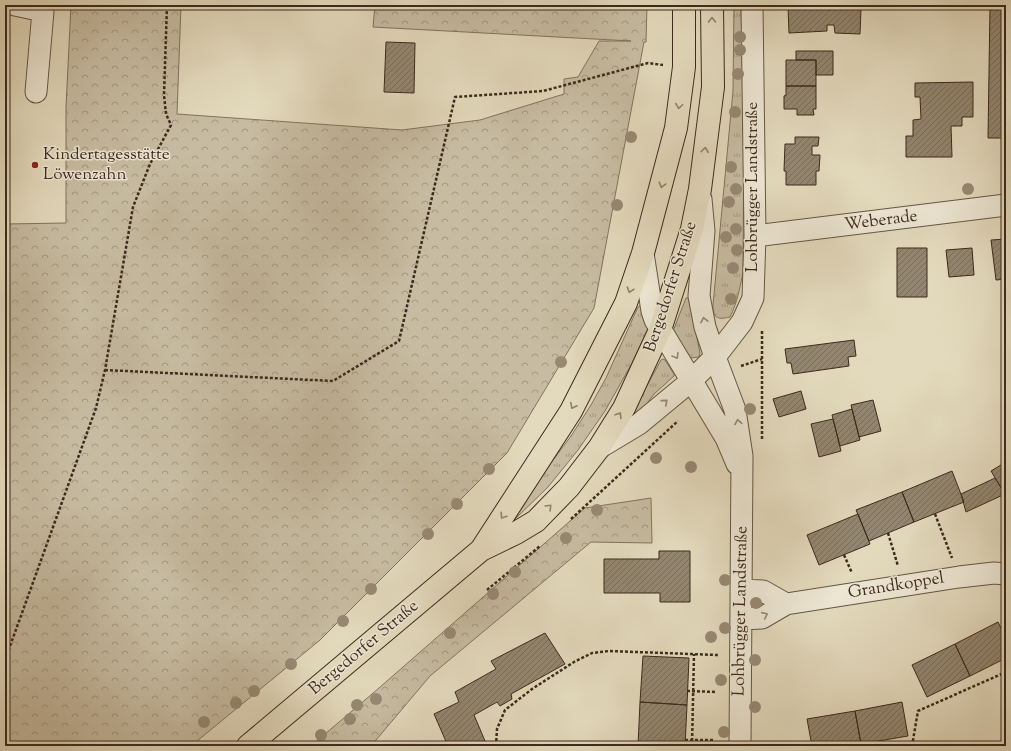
<svg xmlns="http://www.w3.org/2000/svg" width="1011" height="751" font-family="'Sorts Mill Goudy',serif">
  <defs>
    <pattern id="grass-tufts" width="24" height="20" patternUnits="userSpaceOnUse"><rect width="24" height="20" fill="#c7bca2"/><path d="M3 7l-1-3M5 7V3M7 7l1-3M15 17l-1-3M17 17v-4M19 17l1-3" fill="none" stroke="#a39983"/></pattern>
    <pattern id="forest-crowns" width="20" height="18" patternUnits="userSpaceOnUse"><rect width="20" height="18" fill="#c7bca2"/><path d="M2 6a3 3 0 1 1 6 0M12 15a3 3 0 1 1 6 0" fill="none" stroke="#a39983"/></pattern>
    <pattern id="building-hatch" width="6" height="6" patternUnits="userSpaceOnUse"><rect width="6" height="6" fill="#938670"/><path d="M-1 1l2-2M0 6l6-6M5 7l2-2" fill="none" stroke="#796e5b"/></pattern>
  </defs>
  <rect width="100%" height="100%" fill="#e3dabd"/>
  <filter id="stains"><feTurbulence type="fractalNoise" baseFrequency=".005" numOctaves="4"/><feColorMatrix values="0 0 0 0 .2 0 0 0 0 .09 0 0 0 0 .02 0 0 0 .5 -.17"/></filter>
  <radialGradient id="worn" r=".72"><stop offset=".6" stop-color="#630" stop-opacity="0"/><stop offset="1" stop-color="#630" stop-opacity=".3"/></radialGradient>
  <path fill="url(#grass-tufts)" stroke="#82735f" d="M 734,5 L 741,5 L 744,110 L 743,272 C 740,288 737,303 730,317 C 717,320 713,318 713,305 L 733,91 Z
    M 686,298 L 689,298 L 700,353 L 699,357 L 690,358 L 673,331 Z
    M 640,306 L 643,307 L 648,329 L 631,365 L 605,411 L 578,450 L 548,487 L 512,522 L 533,487 L 571,436 L 591,405 L 606,378 L 638,307 Z
    M 663,359 L 665,360 L 674,374 L 674,376 L 654,394 L 638,416 L 633,415 L 632,413 L 661,360 Z"/>
  <path fill="url(#forest-crowns)" stroke="#82735f" d="M 71,5 L 181,5 L 177,114 L 402,130 L 480,120 L 564,94 L 564,79 L 578,77 L 599,41 L 631,41 L 373,27 L 375,5 L 647,5 L 646,42 L 644,42 L 594,308 L 507,453 L 320,640 L 191,746 L 5,746 L 5,224 L 66,223 L 66,107 Z
    M 651,498 L 652,543 L 591,542 L 430,676 L 371,746 L 311,746 L 379,688 L 585,508 Z"/>
  <path fill="url(#building-hatch)" stroke="#3c2a1c" d="M 990,5 L 1006,5 L 1006,138 L 988,138 Z
    M 788,7 L 861,9 L 860,34 L 835,33 L 834,25 L 827,25 L 827,31 L 789,33 Z
    M 386,42 L 415,43 L 414,93 L 384,92 Z
    M 796,51 L 833,51 L 833,75 L 816,75 L 816,60 L 796,60 Z
    M 786,60 L 816,60 L 816,86 L 786,86 Z
    M 973,82 L 973,117 L 962,117 L 962,126 L 951,126 L 952,157 L 906,157 L 906,136 L 913,136 L 913,120 L 921,119 L 920,97 L 915,97 L 915,83 Z
    M 786,86 L 816,86 L 816,109 L 813,109 L 814,115 L 797,115 L 797,109 L 784,109 L 784,96 L 786,95 Z
    M 795,137 L 819,137 L 818,146 L 812,146 L 812,155 L 820,155 L 819,171 L 816,171 L 816,185 L 786,185 L 786,171 L 784,171 L 785,144 L 795,144 Z
    M 1006,239 L 1006,279 L 996,280 L 991,240 Z
    M 897,248 L 927,248 L 927,297 L 897,297 Z
    M 972,248 L 974,275 L 949,277 L 946,250 Z
    M 854,340 L 856,356 L 848,357 L 849,366 L 793,374 L 791,363 L 787,363 L 785,349 Z
    M 801,391 L 806,409 L 779,417 L 773,399 Z
    M 873,400 L 881,431 L 859,437 L 851,405 Z
    M 852,409 L 860,440 L 840,446 L 832,415 Z
    M 833,419 L 841,451 L 819,457 L 811,424 Z
    M 1006,462 L 1006,496 L 991,471 Z
    M 952,471 L 964,502 L 914,522 L 902,492 Z
    M 995,478 L 1005,494 L 966,512 L 961,494 Z
    M 902,492 L 914,522 L 869,541 L 856,510 Z
    M 858,514 L 870,544 L 819,565 L 807,535 Z
    M 659,551 L 690,551 L 690,602 L 660,602 L 660,593 L 604,593 L 604,559 L 659,559 Z
    M 998,622 L 1006,638 L 1006,658 L 970,676 L 955,644 Z
    M 545,633 L 565,664 L 511,694 L 512,699 L 500,706 L 497,702 L 474,715 L 485,741 L 480,744 L 481,746 L 448,746 L 434,714 L 459,702 L 455,692 L 496,669 L 491,661 Z
    M 955,644 L 970,676 L 927,697 L 912,665 Z
    M 643,656 L 689,658 L 687,705 L 640,702 Z
    M 640,702 L 687,705 L 685,746 L 638,746 Z
    M 902,702 L 908,736 L 861,744 L 855,711 Z
    M 855,711 L 861,744 L 852,746 L 812,746 L 807,719 Z"/>
  <g fill="none" stroke-linecap="round" stroke-linejoin="round">
    <g stroke="#665644" stroke-width="23">
      <path id="minor" d="M 15,5 L 43,11 L 36,92
        M 701,199 L 704,231 L 699,296 L 705,327 L 715,357 L 735,410 L 742,456 L 740,746
        M 755,236 L 1006,205
        M 643,253 L 652,311 L 655,320 L 726,438 L 737,464
        M 599,448 L 639,424 L 691,381 L 715,357 L 742,322 L 753,298 L 755,236 L 752,5
        M 741,590 L 763,591 L 786,604
        M 741,619 L 762,618 L 786,604 L 959,577 L 994,573 L 1006,574"/>
    </g>
    <g stroke="#3c2a1c" stroke-width="24">
      <path id="major" d="M 481,550 L 571,411 L 626,303 L 643,253 L 676,128 L 684,67 L 684,5
        M 248,746 L 481,550 L 516,533 L 536,521 L 569,487 L 599,448 L 624,408 L 660,330 L 692,229 L 700,189 L 713,87 L 712,5"/>
    </g>
    <path stroke="#3c2a1c" stroke-width="2.5" stroke-dasharray="3 2" stroke-linecap="butt" d="M 762,331 L 762,440
      M 741,366 L 762,359
      M 105,370 L 333,381 L 399,341 L 455,97 L 543,91 L 648,63 L 663,65
      M 935,514 L 952,558
      M 571,519 L 678,421
      M 888,533 L 898,566
      M 844,555 L 852,573
      M 487,590 L 540,546
      M 5,660 L 96,408 L 105,370 L 133,207 L 150,164 L 171,125 L 166,114 L 164,95 L 167,5
      M 687,691 L 716,692
      M 685,740 L 714,740
      M 496,746 L 497,729 L 505,710 L 532,689 L 574,662 L 592,653 L 609,651 L 718,655
      M 692,746 L 694,654
      M 912,746 L 918,711 L 1006,672"/>
    <use href="#minor" stroke="#ede7d4" stroke-width="21"/>
    <use href="#major" stroke="#e3dabd" stroke-width="22"/>
  </g>
  <g fill="#978973">
    <circle cx="740" cy="37" r="6"/>
    <circle cx="740" cy="50" r="6"/>
    <circle cx="738" cy="74" r="6"/>
    <circle cx="735" cy="112" r="6"/>
    <circle cx="631" cy="137" r="6"/>
    <circle cx="731" cy="167" r="6"/>
    <circle cx="736" cy="189" r="6"/>
    <circle cx="968" cy="189" r="6"/>
    <circle cx="729" cy="202" r="6"/>
    <circle cx="617" cy="205" r="6"/>
    <circle cx="736" cy="229" r="6"/>
    <circle cx="726" cy="237" r="6"/>
    <circle cx="737" cy="250" r="6"/>
    <circle cx="733" cy="268" r="6"/>
    <circle cx="731" cy="299" r="6"/>
    <circle cx="561" cy="362" r="6"/>
    <circle cx="750" cy="409" r="6"/>
    <circle cx="656" cy="458" r="6"/>
    <circle cx="691" cy="467" r="6"/>
    <circle cx="489" cy="469" r="6"/>
    <circle cx="457" cy="504" r="6"/>
    <circle cx="597" cy="510" r="6"/>
    <circle cx="428" cy="534" r="6"/>
    <circle cx="566" cy="538" r="6"/>
    <circle cx="515" cy="572" r="6"/>
    <circle cx="725" cy="580" r="6"/>
    <circle cx="371" cy="589" r="6"/>
    <circle cx="493" cy="594" r="6"/>
    <circle cx="756" cy="603" r="6"/>
    <circle cx="343" cy="621" r="6"/>
    <circle cx="725" cy="628" r="6"/>
    <circle cx="450" cy="633" r="6"/>
    <circle cx="711" cy="637" r="6"/>
    <circle cx="755" cy="660" r="6"/>
    <circle cx="291" cy="664" r="6"/>
    <circle cx="721" cy="680" r="6"/>
    <circle cx="254" cy="691" r="6"/>
    <circle cx="376" cy="699" r="6"/>
    <circle cx="236" cy="703" r="6"/>
    <circle cx="357" cy="705" r="6"/>
    <circle cx="755" cy="707" r="6"/>
    <circle cx="350" cy="719" r="6"/>
    <circle cx="204" cy="722" r="6"/>
    <circle cx="724" cy="732" r="6"/>
    <circle cx="321" cy="735" r="6"/>
  </g>
  <defs><path id="oneway-chevron" d="M-2-3.5L2.5 0L-2 3.5" fill="none" stroke-width="1.6" stroke-linecap="round" stroke-linejoin="round"/></defs>
  <g stroke="#90826c">
    <use href="#oneway-chevron" transform="translate(712 20) rotate(-91)"/>
    <use href="#oneway-chevron" transform="translate(679 106) rotate(98)"/>
    <use href="#oneway-chevron" transform="translate(705 150) rotate(-83)"/>
    <use href="#oneway-chevron" transform="translate(662 185) rotate(105)"/>
    <use href="#oneway-chevron" transform="translate(630 290) rotate(109)"/>
    <use href="#oneway-chevron" transform="translate(573 406) rotate(117)"/>
    <use href="#oneway-chevron" transform="translate(619 415) rotate(-58)"/>
    <use href="#oneway-chevron" transform="translate(549 507) rotate(-45)"/>
    <use href="#oneway-chevron" transform="translate(503 516) rotate(123)"/>
  </g>
  <g stroke="#948878">
    <use href="#oneway-chevron" transform="translate(704 320) rotate(-102)"/>
    <use href="#oneway-chevron" transform="translate(676 356) rotate(59)"/>
    <use href="#oneway-chevron" transform="translate(665 402) rotate(-40)"/>
    <use href="#oneway-chevron" transform="translate(738 422) rotate(-100)"/>
    <use href="#oneway-chevron" transform="translate(765 615) rotate(-24)"/>
  </g>
  <circle fill="#8f2418" stroke="#ede7d4" stroke-width="1.5" cx="35" cy="165" r="4"/>
  <g text-anchor="middle" dominant-baseline="central" stroke-width="3" stroke-linejoin="round" paint-order="stroke">
    <g font-size="17" fill="#3c2a1c" stroke="#ede7d4" text-anchor="start">
      <text x="43" y="155">Kindertagesstätte<tspan x="43" dy="20">Löwenzahn</tspan></text>
    </g>
    <g font-size="17" fill="#3c2a1c" stroke="#ede7d4">
      <text transform="translate(753 187) rotate(-90)">Lohbrügger Landstraße</text>
      <text transform="translate(881 221) rotate(-7)">Weberade</text>
      <text transform="translate(671 287) rotate(-72)">Bergedorfer Straße</text>
      <text transform="translate(896 586) rotate(-9)">Grandkoppel</text>
      <text transform="translate(741 611) rotate(-89)">Lohbrügger Landstraße</text>
      <text transform="translate(364 648) rotate(-40)">Bergedorfer Straße</text>
    </g>
  </g>
  <rect width="1011" height="751" fill="none" stroke="#e3dabd" stroke-width="20"/>
  <rect x="6" y="6" width="999" height="739" fill="none" stroke="#3c2a1c" stroke-width="2"/>
  <rect x="10" y="10" width="991" height="731" fill="none" stroke="#3c2a1c"/>
  <rect width="100%" height="100%" filter="url(#stains)"/>
  <rect width="100%" height="100%" fill="url(#worn)"/>
</svg>
